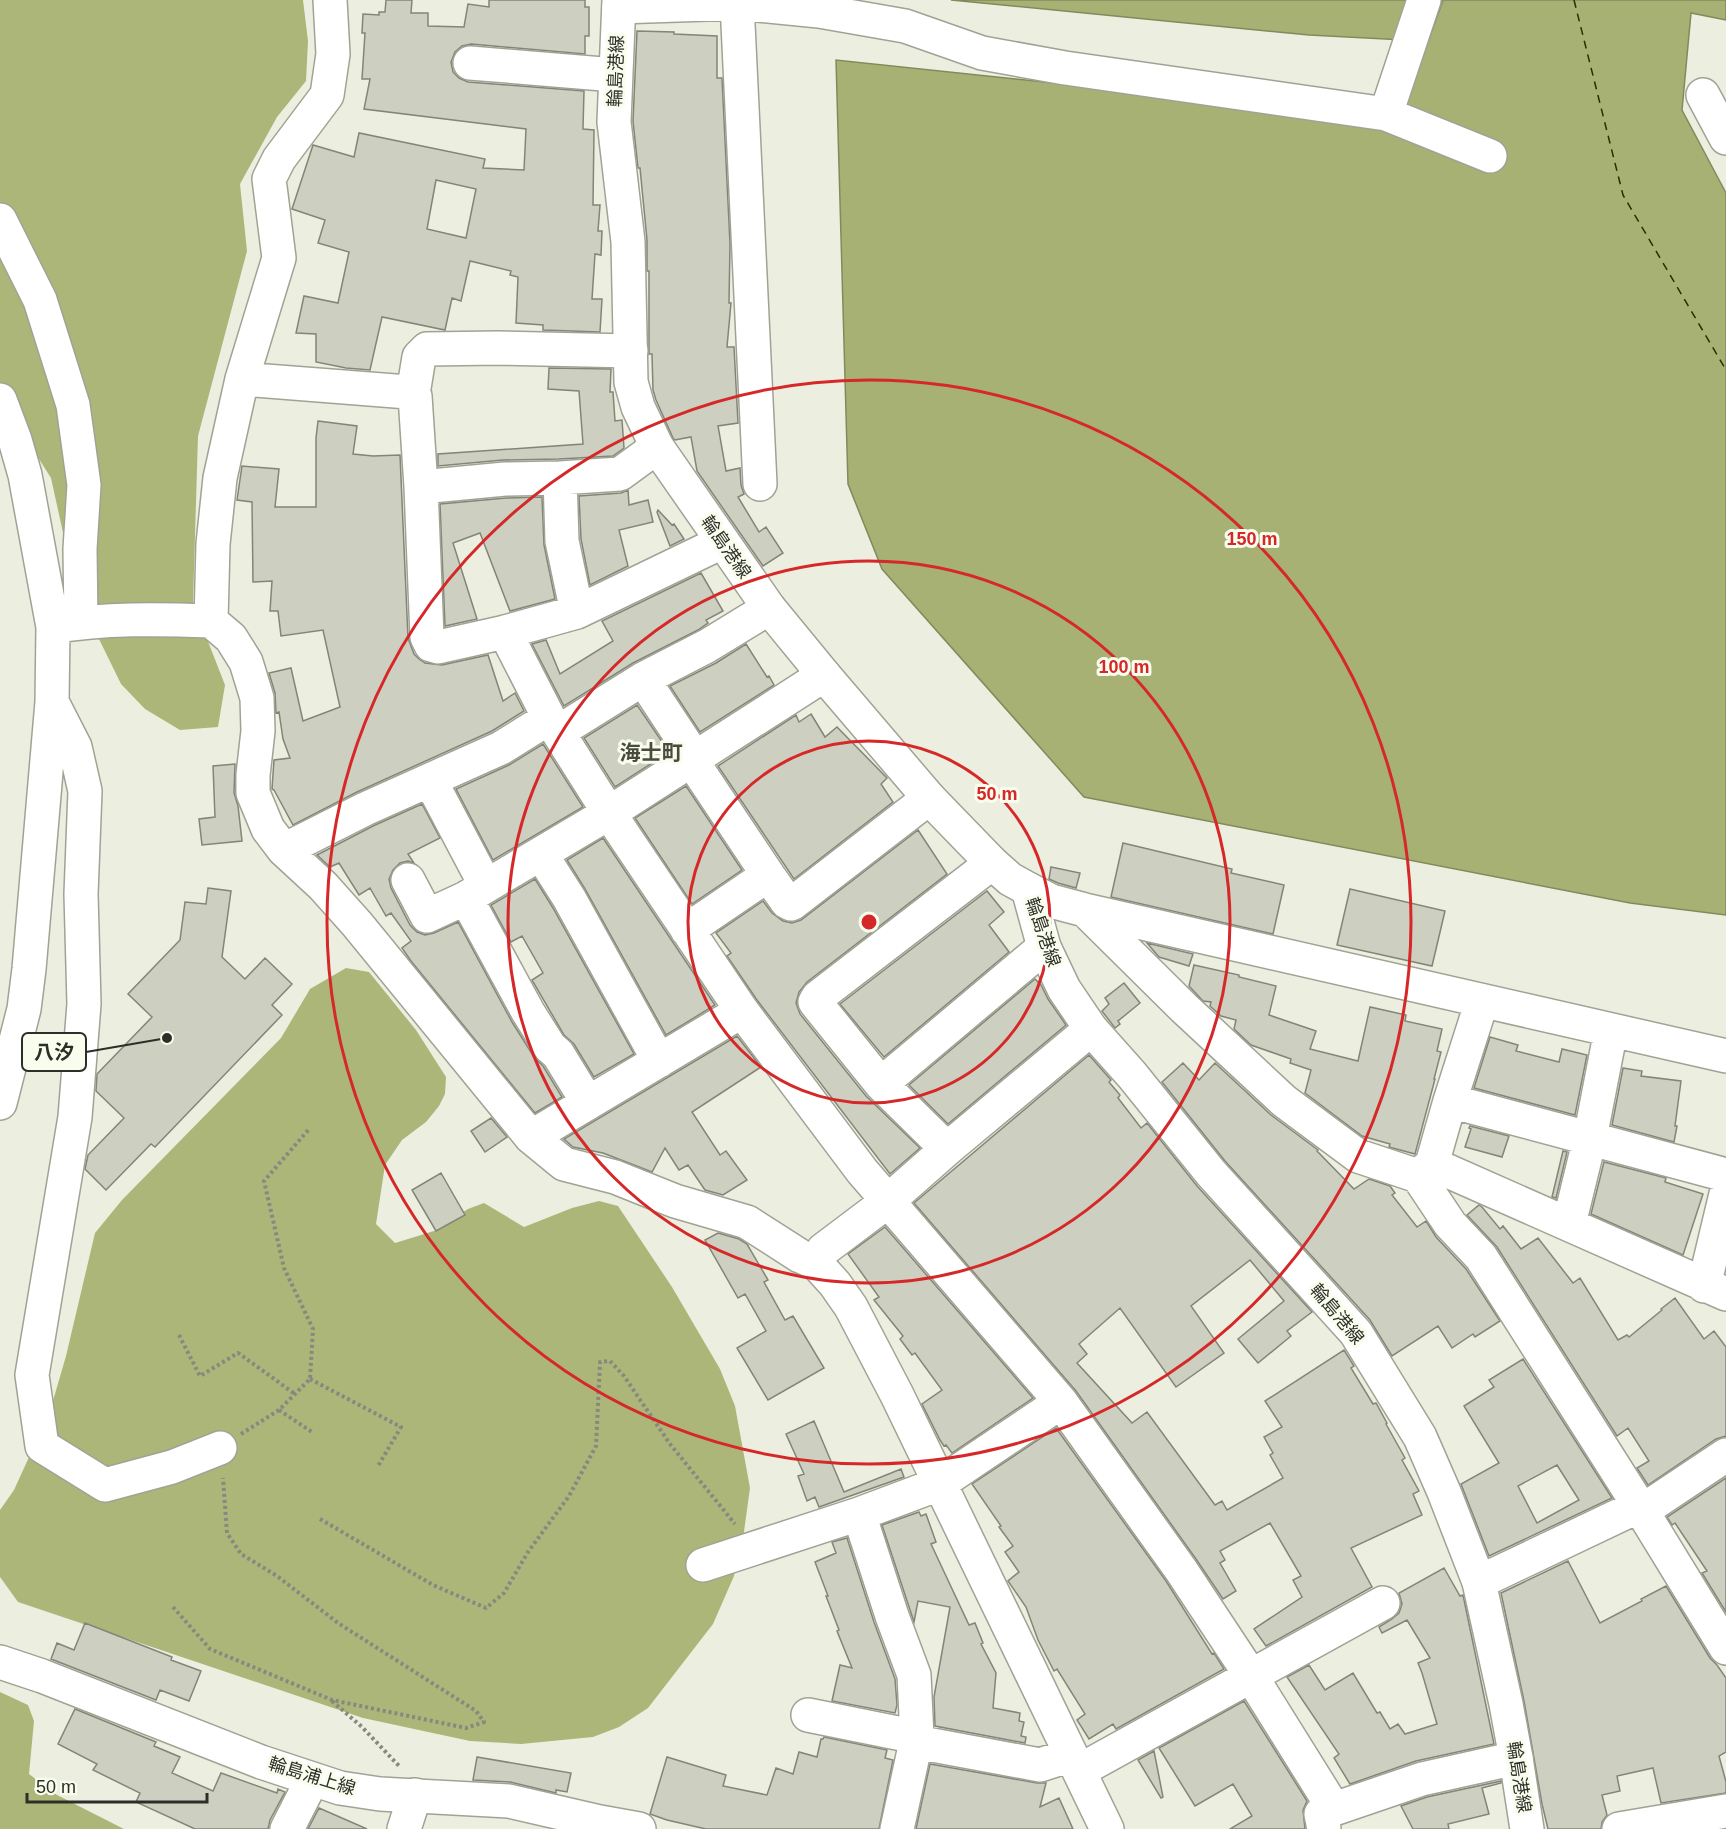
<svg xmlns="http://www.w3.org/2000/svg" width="1726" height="1829" font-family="Arial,'Noto Sans JP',sans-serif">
  <rect width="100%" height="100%" fill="#ecefdf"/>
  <path fill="#acb679" d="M 0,0 L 303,0 L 308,41 L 306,81 L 277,117 L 240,184 L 247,251 L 198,436 L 193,603 L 225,685 L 218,727 L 180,730 L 145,709 L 121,684 L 76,592 L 51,478 L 0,397 Z
    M 346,968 L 369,972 L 416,1030 L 446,1077 L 445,1094 L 439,1106 L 426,1122 L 402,1140 L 385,1165 L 376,1224 L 395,1243 L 434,1231 L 468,1209 L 484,1203 L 524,1227 L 572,1208 L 599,1201 L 618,1206 L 672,1287 L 720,1369 L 735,1406 L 750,1488 L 743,1539 L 734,1576 L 713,1624 L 648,1708 L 619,1727 L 593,1737 L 521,1744 L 470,1741 L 363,1718 L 18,1602 L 0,1577 L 0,1510 L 14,1490 L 50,1411 L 66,1356 L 95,1233 L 122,1200 L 281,1038 L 310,989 Z
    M 0,1692 L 28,1705 L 34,1721 L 29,1774 L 57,1795 L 124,1829 L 0,1829 Z"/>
  <path fill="#a7b174" stroke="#828a5d" stroke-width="1.5" d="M 951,0 L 1416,0 L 1404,40 L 1309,35 Z
    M 1443,0 L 1726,0 L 1726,20 L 1691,13 L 1682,110 L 1726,193 L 1726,915 L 1630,903 L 1084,797 L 882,569 L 848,484 L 836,60 L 1357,115 L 1396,132 Z"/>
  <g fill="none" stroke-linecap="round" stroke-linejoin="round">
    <path stroke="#292e00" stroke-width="1.5" stroke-dasharray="8 6" stroke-linecap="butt" d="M 1574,0 L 1623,195 L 1726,370"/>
  </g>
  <path fill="#cdd0c1" stroke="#828577" stroke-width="1.5" fill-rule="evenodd" d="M 386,0 L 412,0 L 411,13 L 428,13 L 428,26 L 464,27 L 468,4 L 489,7 L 489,0 L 585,0 L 585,7 L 589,7 L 589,36 L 585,36 L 585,54 L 471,44 L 462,46 L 455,52 L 451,62 L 453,72 L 459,78 L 468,82 L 584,91 L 583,129 L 594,130 L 593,205 L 600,205 L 598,231 L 602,231 L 601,255 L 595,254 L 592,299 L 602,299 L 600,332 L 543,330 L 543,325 L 516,323 L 518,277 L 510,275 L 511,271 L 470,261 L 461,301 L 452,298 L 445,330 L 382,317 L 370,370 L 346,368 L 316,362 L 316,334 L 296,333 L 304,296 L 338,303 L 349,252 L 318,243 L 325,220 L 292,209 L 313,145 L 354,157 L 359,133 L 485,159 L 483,168 L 524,170 L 526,129 L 364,109 L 370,79 L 362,79 L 365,33 L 362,33 L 363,14 L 379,15 L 379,12 L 385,12 ZM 436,180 L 476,189 L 466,238 L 427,229 Z
    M 637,31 L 674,32 L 674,34 L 717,36 L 717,78 L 722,78 L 730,244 L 729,303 L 731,303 L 727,347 L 734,347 L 738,423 L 718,426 L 726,471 L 740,468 L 741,485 L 744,494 L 738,497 L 759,532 L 766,527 L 783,553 L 763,566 L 697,471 L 691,437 L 675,440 L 673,438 L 656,400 L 653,390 L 652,354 L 649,354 L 649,271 L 647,271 L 647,240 L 640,168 L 638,168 L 633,121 Z
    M 549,368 L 611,369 L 610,392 L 613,392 L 615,421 L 622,420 L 624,448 L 613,456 L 559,459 L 503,460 L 438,466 L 438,454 L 583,444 L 579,391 L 548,389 Z
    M 318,421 L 357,426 L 353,454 L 373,456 L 400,455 L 408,638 L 414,654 L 419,659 L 425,663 L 442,665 L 488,655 L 503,701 L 515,693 L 524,711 L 492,731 L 357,792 L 293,825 L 274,790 L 272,789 L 274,760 L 290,758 L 283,739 L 279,712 L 276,713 L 275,693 L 269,673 L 291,668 L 303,721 L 340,707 L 323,630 L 281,636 L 278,611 L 270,611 L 272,581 L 253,582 L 252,502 L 237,500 L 242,466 L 279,469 L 275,507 L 316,507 L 316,438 Z
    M 628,490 L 629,505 L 648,500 L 653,522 L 619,530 L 628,566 L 590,585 L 581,539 L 579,496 L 621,493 Z
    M 542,497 L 544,545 L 555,599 L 510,611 L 480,533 L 453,543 L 477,619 L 445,626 L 440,504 L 506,498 Z
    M 658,510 L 672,525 L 674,524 L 684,539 L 670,546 L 657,512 Z
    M 701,573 L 723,611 L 706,620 L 708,623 L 698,630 L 633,663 L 564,706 L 532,644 L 546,640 L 560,674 L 613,641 L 602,621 Z
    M 746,644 L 767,677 L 769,676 L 774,685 L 700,732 L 670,686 L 716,663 Z
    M 637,705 L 669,752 L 615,787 L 584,738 Z
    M 811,714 L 825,737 L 837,727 L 887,778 L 881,784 L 893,802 L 794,879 L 718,766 L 796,715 L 799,722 Z
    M 543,744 L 583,807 L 493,860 L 456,789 L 509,765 Z
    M 235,764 L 234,793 L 238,806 L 242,841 L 202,845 L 199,819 L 215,817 L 213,766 Z
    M 686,786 L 742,870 L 692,904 L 635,818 Z
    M 422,804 L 440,838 L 408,854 L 414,863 L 408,861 L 400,863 L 393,870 L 389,879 L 391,888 L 410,925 L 417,932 L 425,935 L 434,933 L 458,922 L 512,1022 L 534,1057 L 543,1066 L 562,1097 L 535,1113 L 411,961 L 402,948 L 411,941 L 391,913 L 386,916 L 370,888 L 359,895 L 339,863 L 330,867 L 317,855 L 373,826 Z
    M 918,830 L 947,874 L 807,982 L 799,992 L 796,1003 L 800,1014 L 866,1096 L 920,1148 L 890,1174 L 757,1000 L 727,956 L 731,953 L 716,933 L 763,901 L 772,913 L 783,921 L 792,923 L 801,920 Z
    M 603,838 L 715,1005 L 666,1035 L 585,889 L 567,860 Z
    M 1123,843 L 1232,869 L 1231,873 L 1284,885 L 1273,934 L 1111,897 Z
    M 1051,867 L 1080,873 L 1076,888 L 1058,883 L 1049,879 Z
    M 535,879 L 553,908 L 634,1054 L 594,1077 L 574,1044 L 564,1035 L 532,980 L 543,973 L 522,936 L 511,942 L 491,905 Z
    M 208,888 L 231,891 L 222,957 L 245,979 L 265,958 L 292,984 L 272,1005 L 282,1015 L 155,1147 L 151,1144 L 106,1190 L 85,1169 L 88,1155 L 124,1118 L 96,1091 L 97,1074 L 152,1017 L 128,994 L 180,940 L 185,902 L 206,904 Z
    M 1350,889 L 1445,911 L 1432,966 L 1337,945 Z
    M 987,891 L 1004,912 L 989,925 L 1009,952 L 884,1057 L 840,1004 Z
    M 1147,943 L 1193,954 L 1189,966 L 1159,957 Z
    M 1194,965 L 1239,975 L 1239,977 L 1276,986 L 1269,1015 L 1316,1031 L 1310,1049 L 1358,1061 L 1370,1007 L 1406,1015 L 1405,1021 L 1442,1029 L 1437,1051 L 1441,1052 L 1434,1079 L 1435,1079 L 1415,1154 L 1389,1147 L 1390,1144 L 1362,1136 L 1305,1093 L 1311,1070 L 1290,1063 L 1291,1059 L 1251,1045 L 1234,1029 L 1236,1020 L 1221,1016 L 1210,1006 L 1211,1002 L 1203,1001 L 1189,986 Z
    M 1035,979 L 1041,985 L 1048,999 L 1066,1025 L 948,1124 L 909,1085 Z
    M 1124,983 L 1140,1003 L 1118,1021 L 1120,1024 L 1115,1028 L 1102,1011 L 1109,1004 L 1105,998 Z
    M 737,1036 L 761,1067 L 692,1112 L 720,1155 L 726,1151 L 747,1180 L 723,1195 L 705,1190 L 688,1165 L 679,1170 L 665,1148 L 652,1172 L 603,1153 L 573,1147 L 564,1139 Z
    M 1490,1037 L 1518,1045 L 1516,1051 L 1559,1062 L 1562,1049 L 1587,1055 L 1575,1115 L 1474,1088 Z
    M 1089,1055 L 1111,1080 L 1109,1082 L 1120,1095 L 1118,1098 L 1141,1128 L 1147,1123 L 1197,1186 L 1312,1312 L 1287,1331 L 1291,1336 L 1258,1363 L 1238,1339 L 1284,1301 L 1250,1260 L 1191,1306 L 1224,1353 L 1176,1387 L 1120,1308 L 1079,1344 L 1087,1354 L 1077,1363 L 1132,1423 L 1147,1412 L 1215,1505 L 1222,1501 L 1227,1510 L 1283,1478 L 1270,1455 L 1273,1453 L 1264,1437 L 1282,1427 L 1265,1401 L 1344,1350 L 1354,1366 L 1351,1368 L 1373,1404 L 1376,1403 L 1387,1423 L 1386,1424 L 1405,1458 L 1402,1460 L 1419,1491 L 1413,1494 L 1422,1515 L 1351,1548 L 1372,1587 L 1266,1646 L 1254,1629 L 1302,1597 L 1293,1580 L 1301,1576 L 1270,1523 L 1220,1551 L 1225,1560 L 1220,1563 L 1236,1591 L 1223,1599 L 1196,1559 L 1076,1391 L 914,1203 Z
    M 1183,1063 L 1199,1080 L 1215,1063 L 1271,1115 L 1318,1150 L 1317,1151 L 1354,1189 L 1369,1179 L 1390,1186 L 1395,1193 L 1392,1195 L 1417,1227 L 1426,1221 L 1436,1237 L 1466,1269 L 1500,1321 L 1475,1337 L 1473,1334 L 1452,1348 L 1438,1326 L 1392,1356 L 1370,1320 L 1225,1161 L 1162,1082 Z
    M 1623,1068 L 1642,1071 L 1641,1076 L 1681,1081 L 1675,1126 L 1677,1126 L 1674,1142 L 1612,1125 Z
    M 491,1118 L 507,1137 L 485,1152 L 471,1131 Z
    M 1470,1126 L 1509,1136 L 1502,1157 L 1465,1147 L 1471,1129 L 1469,1128 Z
    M 1563,1151 L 1567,1152 L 1556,1198 L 1552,1197 Z
    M 1604,1162 L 1666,1178 L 1665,1182 L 1703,1194 L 1683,1255 L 1591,1214 Z
    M 441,1173 L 465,1215 L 436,1231 L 412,1190 Z
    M 1479,1205 L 1482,1207 L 1500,1229 L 1503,1226 L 1521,1249 L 1538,1238 L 1573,1283 L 1580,1278 L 1618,1340 L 1627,1335 L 1629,1337 L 1662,1310 L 1661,1309 L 1675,1298 L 1704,1339 L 1714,1331 L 1726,1347 L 1726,1436 L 1716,1439 L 1648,1485 L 1637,1468 L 1649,1461 L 1628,1428 L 1617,1436 L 1497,1247 L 1467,1215 Z
    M 885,1227 L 1033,1398 L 952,1453 L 946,1445 L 944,1446 L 940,1440 L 922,1404 L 942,1390 L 915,1353 L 912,1355 L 900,1339 L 903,1336 L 874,1300 L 879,1297 L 848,1254 Z
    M 718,1233 L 739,1239 L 747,1244 L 768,1280 L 764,1282 L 785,1320 L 793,1316 L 824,1368 L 768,1400 L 737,1348 L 766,1331 L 745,1294 L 738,1298 L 705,1240 Z
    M 1523,1359 L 1612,1498 L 1489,1556 L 1461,1484 L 1499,1463 L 1464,1406 L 1494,1387 L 1489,1380 ZM 1557,1465 L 1579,1500 L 1537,1523 L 1518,1486 Z
    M 814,1421 L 844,1492 L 901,1469 L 904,1477 L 819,1507 L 815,1497 L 807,1501 L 798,1476 L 804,1474 L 786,1434 Z
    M 1056,1428 L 1166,1581 L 1212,1654 L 1214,1653 L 1224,1669 L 1116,1729 L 1113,1724 L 1089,1739 L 1077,1720 L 1085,1714 L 1057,1669 L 1054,1671 L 1038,1640 L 1026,1607 L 1008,1581 L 1019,1572 L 1005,1552 L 1013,1546 L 999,1527 L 1001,1526 L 972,1484 Z
    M 1726,1478 L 1726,1612 L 1702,1573 L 1707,1571 L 1675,1523 L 1672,1525 L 1667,1517 Z
    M 919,1512 L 921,1516 L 926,1514 L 936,1542 L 931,1544 L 969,1625 L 975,1623 L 983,1643 L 981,1644 L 996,1673 L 993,1708 L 1020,1713 L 1019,1721 L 1024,1722 L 1021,1736 L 1026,1737 L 1025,1743 L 935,1726 L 934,1697 L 950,1607 L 918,1601 L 914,1622 L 882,1525 Z
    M 847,1538 L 874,1622 L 895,1679 L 897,1705 L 895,1713 L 832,1701 L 840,1665 L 852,1668 L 837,1631 L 839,1630 L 826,1596 L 828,1596 L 815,1562 L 836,1553 L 832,1542 Z
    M 1568,1561 L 1600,1623 L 1642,1601 L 1641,1599 L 1666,1586 L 1710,1658 L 1717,1665 L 1726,1678 L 1726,1752 L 1719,1756 L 1726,1782 L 1726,1793 L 1661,1803 L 1653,1768 L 1617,1776 L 1620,1791 L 1602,1795 L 1607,1815 L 1602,1822 L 1601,1829 L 1548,1829 L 1542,1804 L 1524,1701 L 1501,1593 Z
    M 1444,1568 L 1460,1596 L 1463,1595 L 1494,1744 L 1416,1761 L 1350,1784 L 1334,1758 L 1339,1754 L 1287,1677 L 1309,1665 L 1325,1690 L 1353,1673 L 1377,1713 L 1380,1712 L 1390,1729 L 1398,1724 L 1405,1734 L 1437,1724 L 1422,1673 L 1418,1663 L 1430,1658 L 1407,1620 L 1382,1633 L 1379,1627 L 1392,1619 L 1399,1613 L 1402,1604 L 1399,1593 Z
    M 85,1623 L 172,1657 L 171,1660 L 201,1671 L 189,1701 L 160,1690 L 156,1700 L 51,1659 L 57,1643 L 74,1650 Z
    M 1244,1701 L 1307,1801 L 1303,1810 L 1305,1829 L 1230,1829 L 1252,1816 L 1233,1784 L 1195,1806 L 1159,1748 Z
    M 75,1709 L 156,1742 L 154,1746 L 180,1757 L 172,1773 L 213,1791 L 221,1773 L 277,1793 L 278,1789 L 285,1792 L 270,1820 L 268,1829 L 195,1829 L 136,1802 L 140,1793 L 93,1770 L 97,1764 L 58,1744 Z
    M 824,1737 L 887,1750 L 885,1758 L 893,1760 L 879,1829 L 706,1829 L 667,1820 L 650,1814 L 667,1757 L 726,1775 L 723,1786 L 767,1795 L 776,1768 L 793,1774 L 799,1752 L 817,1757 L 821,1739 L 823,1739 Z
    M 1154,1751 L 1163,1797 L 1161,1798 L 1138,1760 Z
    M 477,1757 L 571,1773 L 567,1792 L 556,1790 L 556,1793 L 510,1782 L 473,1780 Z
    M 930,1764 L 1037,1783 L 1046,1783 L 1040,1807 L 1059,1798 L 1073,1829 L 916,1829 Z
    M 1501,1781 L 1501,1783 L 1482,1788 L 1489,1814 L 1448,1824 L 1449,1829 L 1413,1829 L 1401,1806 L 1427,1797 Z
    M 319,1808 L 367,1829 L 308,1829 Z"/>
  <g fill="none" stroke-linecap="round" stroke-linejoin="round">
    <g stroke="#a0a394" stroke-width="36">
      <path id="minor" d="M 619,7 L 737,3 L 737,0
        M 470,63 L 615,75
        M 1703,95 L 1726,138
        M 1386,114 L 1490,156
        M 0,220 L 40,300 L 73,405 L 84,485 L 80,549 L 81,622
        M 242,379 L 408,392 L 415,396 L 421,487 L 427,637 L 431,645 L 438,647 L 505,632 L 577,612 L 722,542
        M 413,394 L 419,357 L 427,349 L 498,348 L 631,351
        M 0,400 L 15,440 L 25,475 L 53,627 L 52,702 L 29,969 L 24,1009 L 0,1103
        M 560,478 L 562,541 L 577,612
        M 760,484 L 737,3 L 819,11 L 905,26 L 982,53 L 1065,68 L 1386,114 L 1424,0
        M 421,487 L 505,479 L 560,478 L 620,474 L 657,447
        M 211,621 L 213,544 L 220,478 L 242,379 L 279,258 L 269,179 L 279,159 L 327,95 L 333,54 L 330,0
        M 53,627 C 105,618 159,619 211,621 L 231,638 L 246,662 L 257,698 L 258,731 L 253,775 L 253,793 L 268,829 L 284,850 L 323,886 L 357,924 L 531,1137 L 564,1164 L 615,1177 L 675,1201 L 747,1222 L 800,1256 L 816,1263 L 835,1284 L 851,1307 L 897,1395 L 1107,1829
        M 505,632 L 549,718 L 609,813 L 742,1011 L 862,1171 L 1061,1402 L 1181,1570 L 1251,1676 L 1334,1809 L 1321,1814 L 1324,1829
        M 643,679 L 695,758
        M 52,702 L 75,747 L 85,791 L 81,894 L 84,1004 L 75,1117 L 32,1375 L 42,1446 L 105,1485 L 172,1467 L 220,1448
        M 558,732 L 643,679 L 707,646 L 769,608
        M 692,761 L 768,875
        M 430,780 L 486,886
        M 284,850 L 365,809 L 501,748 L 549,718
        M 541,854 L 569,898 L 659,1061
        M 408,880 L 427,916 L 466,898 L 609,813 L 824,675
        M 1028,889 L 1051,901 L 1085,910 L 1726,1056
        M 466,898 L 528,1012 L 550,1047 L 558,1054 L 588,1103
        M 1085,910 L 1184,1008 L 1284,1101 L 1358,1156 L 1418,1176 L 1450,1224 L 1481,1257 L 1639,1506 L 1726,1648
        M 687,930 L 768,875 L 787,902 L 791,904 L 793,903 L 929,798
        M 881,1084 L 1044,947
        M 1450,1101 L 1726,1175
        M 531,1137 L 742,1011
        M 947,1149 L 881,1084 L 815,1002 L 818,997 L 992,863
        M 1432,1164 L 1726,1294
        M 1418,1176 L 1432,1164 L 1450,1101 L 1482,1001
        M 1569,1224 L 1590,1138 L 1611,1030
        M 816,1263 L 823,1250 L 888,1201 L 947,1149 L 1091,1029
        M 1704,1286 L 1726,1194
        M 703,1565 L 859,1514
        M 1479,1582 L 1639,1506 L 1654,1503 L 1726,1455
        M 808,1715 L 917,1737 L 927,1744 L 1040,1765 L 1071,1755
        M 1079,1771 L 1383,1603
        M 1334,1809 L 1422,1779 L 1516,1758
        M 287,1829 L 312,1780
        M 404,1829 L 415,1795
        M 897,1829 L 917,1737 L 914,1675 L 892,1616 L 859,1514 L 939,1484 L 1061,1402
        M 1619,1829 L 1726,1811"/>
    </g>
    <g stroke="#a0a394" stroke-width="36">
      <path id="major" d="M 619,0 L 614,122 L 628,242 L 631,382 L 638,407 L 657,447 L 769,608 L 824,675 L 929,798 L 992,863 L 1010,879 L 1028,889 L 1044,947 L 1064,989 L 1091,1029 L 1132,1075 L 1211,1173 L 1356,1333 L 1420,1437 L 1444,1492 L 1479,1582 L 1506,1704 L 1516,1758 L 1527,1829
        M 0,1662 L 42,1676 L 261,1762 L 340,1788 L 380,1794 L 509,1801 L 600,1822 L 639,1829"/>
    </g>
    <path stroke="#87897f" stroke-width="4" stroke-dasharray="3 3" stroke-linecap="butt" d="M 179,1335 L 200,1376 L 238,1353 L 295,1394
      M 310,1379 L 401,1427 L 378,1466
      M 279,1410 L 312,1432
      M 241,1434 L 279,1410 L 310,1379 L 313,1329 L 284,1268 L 264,1181 L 310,1128
      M 320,1519 L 433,1585 L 486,1608 L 504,1593 L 528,1552 L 569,1496 L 596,1446 L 600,1362 L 610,1361 L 624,1376 L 670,1444 L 735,1524
      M 173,1607 L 210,1649 L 332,1700 L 466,1728 L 484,1722 L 476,1711 L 338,1623 L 277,1576 L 241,1554 L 227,1533 L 223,1478
      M 332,1701 L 362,1727 L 400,1767"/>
    <use href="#minor" stroke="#fff" stroke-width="33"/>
    <use href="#major" stroke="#fff" stroke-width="33"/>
  </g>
  <g fill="none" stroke="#d62828" stroke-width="3">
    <circle cx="869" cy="922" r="181"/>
    <circle cx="869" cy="922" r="361"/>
    <circle cx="869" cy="922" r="542"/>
  </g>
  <g text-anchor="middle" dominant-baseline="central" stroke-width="6" stroke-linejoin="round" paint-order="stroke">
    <g font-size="18" fill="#2d2e28" stroke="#f9fded">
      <text transform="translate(616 71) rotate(-88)">輪島港線</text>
      <text transform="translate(726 547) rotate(55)">輪島港線</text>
      <text transform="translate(1043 932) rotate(71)">輪島港線</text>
      <text transform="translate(1337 1314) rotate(50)">輪島港線</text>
      <text transform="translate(312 1776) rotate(17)">輪島浦上線</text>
      <text transform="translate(1519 1777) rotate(81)">輪島港線</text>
    </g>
    <g font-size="21" font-weight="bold" fill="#484b3e" stroke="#f9fded">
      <text x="651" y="752">海士町</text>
    </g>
  </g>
  <circle cx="869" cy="922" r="9" fill="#d62828" stroke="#f9fded" stroke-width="3"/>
  <g font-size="18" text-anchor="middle" font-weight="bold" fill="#d62828" stroke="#f9fded" stroke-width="6" stroke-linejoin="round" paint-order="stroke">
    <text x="1252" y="545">150 m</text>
    <text x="1124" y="673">100 m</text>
    <text x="997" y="800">50 m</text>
  </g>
  <path fill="none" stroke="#2d2e28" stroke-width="2" d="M167 1038L86 1052"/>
  <circle fill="#2d2e28" stroke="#f9fded" stroke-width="2" cx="167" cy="1038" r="6"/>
  <rect fill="#f9fded" stroke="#2d2e28" stroke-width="2" x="22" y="1033" width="64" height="38" rx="6"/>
  <g font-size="20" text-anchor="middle" font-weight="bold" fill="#2d2e28">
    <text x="54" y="1059">八汐</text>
  </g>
  <path d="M27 1793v9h180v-9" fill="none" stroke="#2d2e28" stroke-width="3"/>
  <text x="36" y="1793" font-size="18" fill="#2d2e28" stroke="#f9fded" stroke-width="4.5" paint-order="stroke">50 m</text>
</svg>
